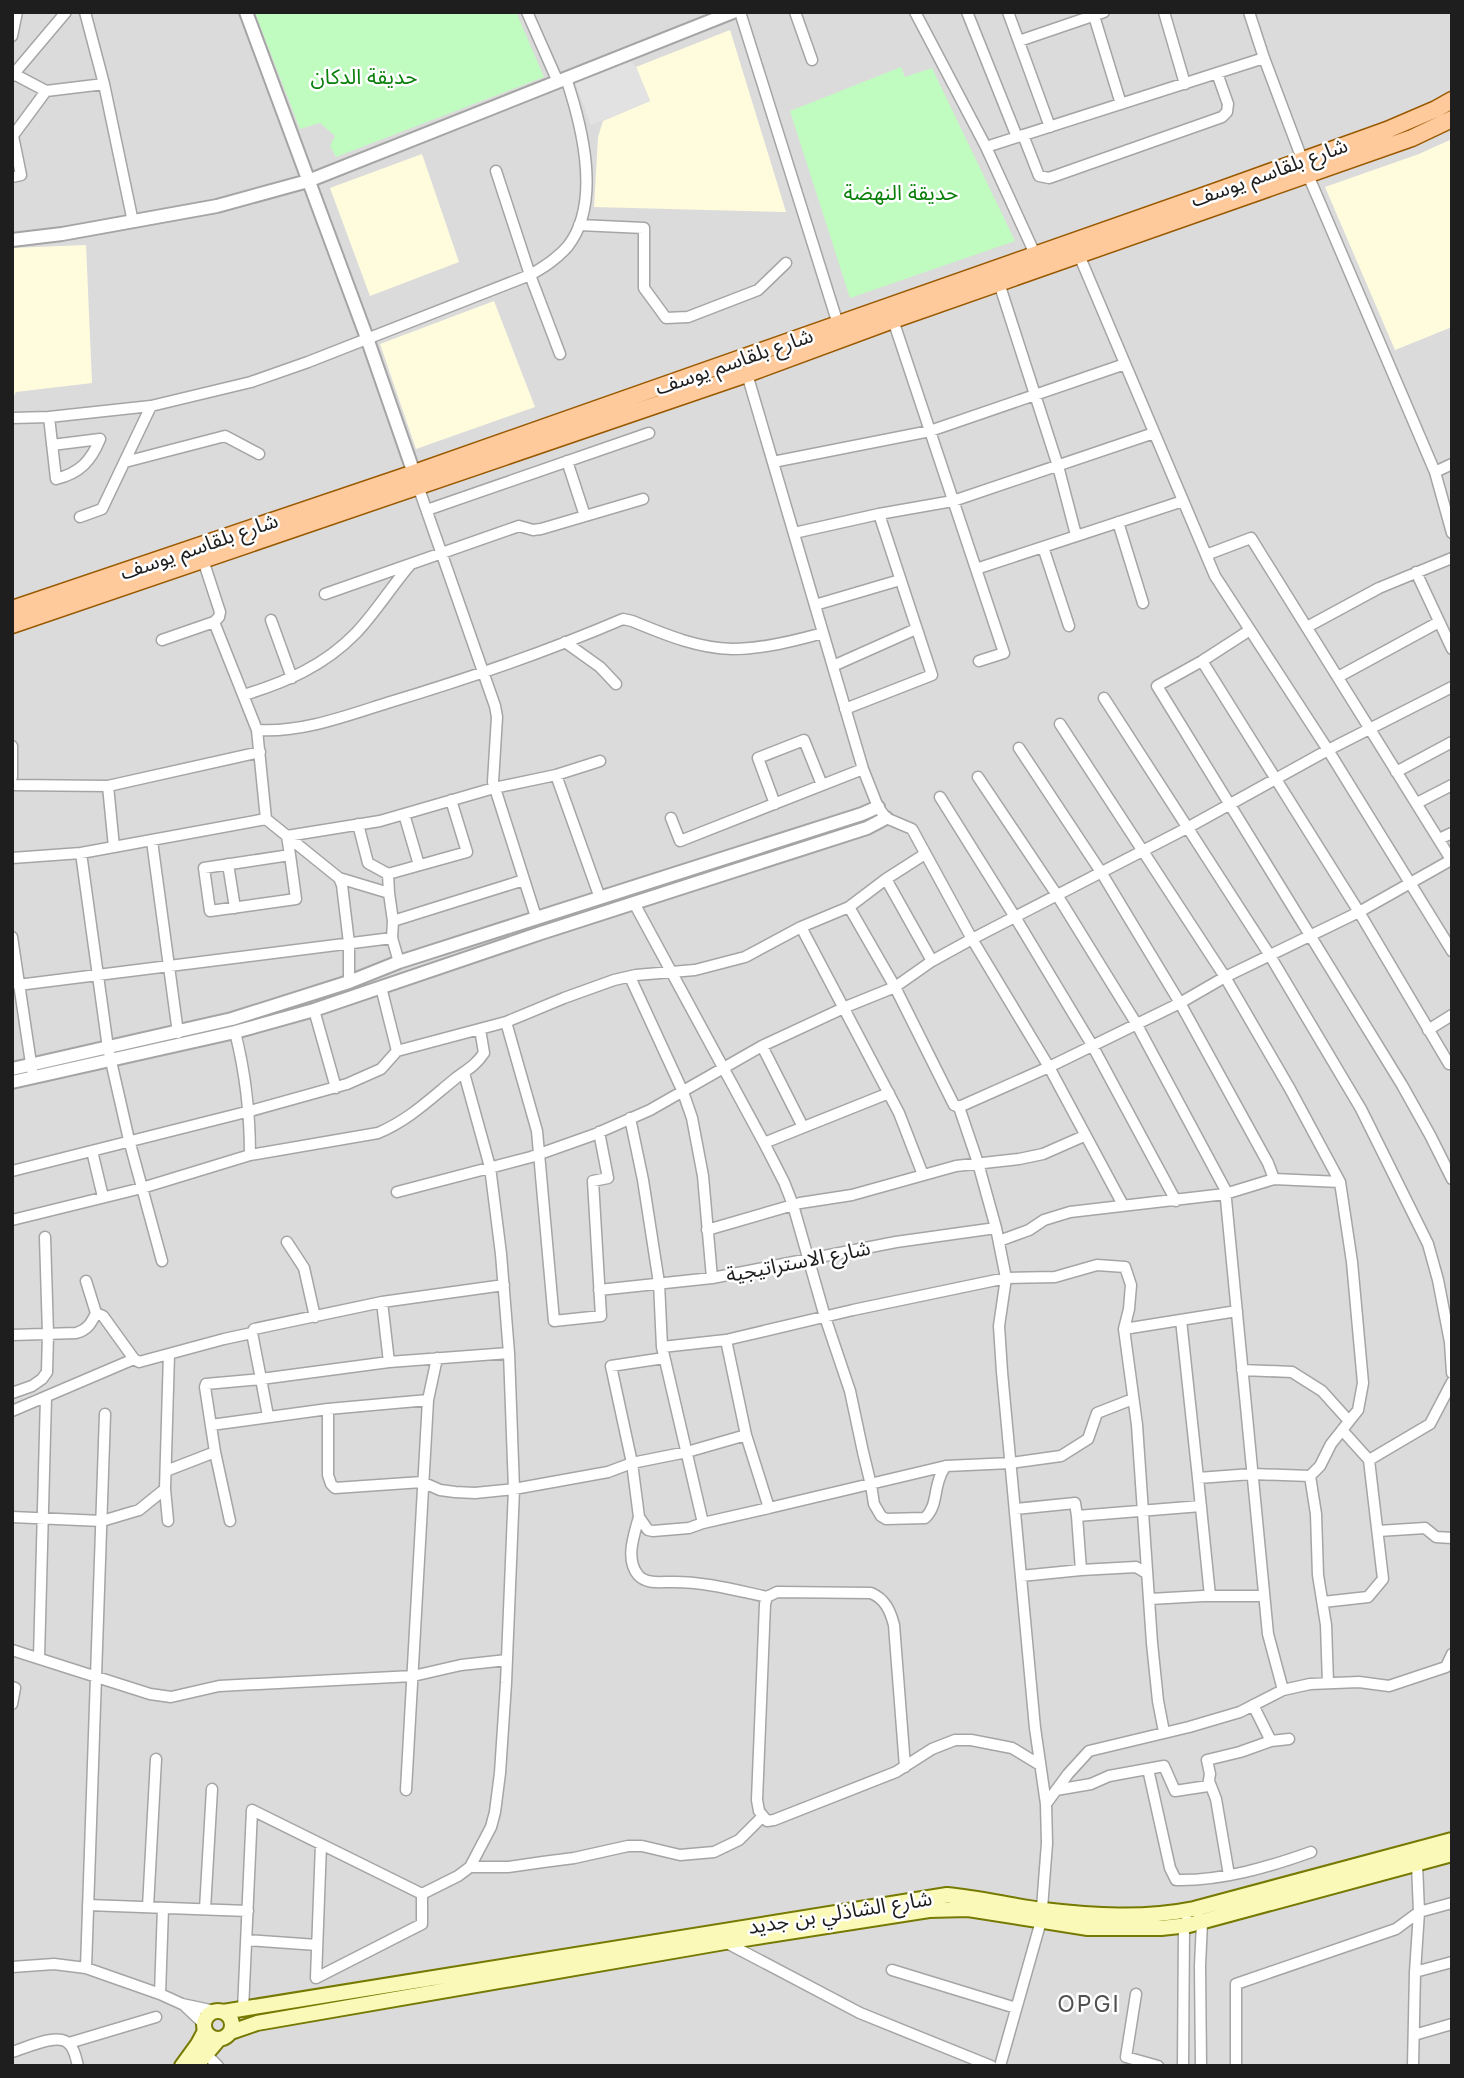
<svg xmlns="http://www.w3.org/2000/svg" width="1464" height="2078" font-family="Inter,'Noto Sans Arabic',sans-serif">
  <rect width="100%" height="100%" fill="#f0ebe4"/>
  <path fill="#dcdbdb" d="M 12,12 L 1452,12 L 1452,2066 L 12,2066 Z"/>
  <path fill="#fffcde" d="M 730,30 L 786,212 L 594,207 L 598,137 L 603,121 L 650,101 L 636,67 Z
    M 1452,139 L 1452,327 L 1395,350 L 1325,187 L 1419,154 Z
    M 422,154 L 459,262 L 370,296 L 330,188 Z
    M 86,245 L 92,383 L 16,392 L 12,400 L 12,248 Z
    M 494,301 L 535,407 L 416,449 L 380,344 Z"/>
  <path fill="#c0fbc0" d="M 257,12 L 516,12 L 544,77 L 336,157 L 330,146 L 335,136 L 320,123 L 300,129 L 255,13 Z
    M 901,67 L 905,77 L 932,68 L 1015,241 L 850,298 L 790,111 Z"/>
  <path fill="#e2e2e2" d="M 630,60 L 636,67 L 650,101 L 591,125 L 575,82 Z"/>
  <g fill="none" stroke-linecap="round" stroke-linejoin="round">
    <g stroke="#a5a5a5" stroke-width="13">
      <path id="minor" d="M 85,12 L 104,84 L 133,222
        M 527,12 L 558,82
        M 740,12 L 838,324
        M 795,12 L 812,60
        M 915,12 L 986,147 L 1035,254
        M 967,12 L 1017,137
        M 1008,12 L 1050,127
        M 1164,12 L 1185,84
        M 1249,12 L 1264,58 L 1308,175 L 1435,472 L 1452,533
        M 1094,16 L 1121,104
        M 12,36 L 17,12
        M 1019,41 L 1104,12
        M 12,73 L 46,91 L 104,84
        M 12,76 L 66,12
        M 1023,135 L 1039,176 L 1049,178 L 1222,117 L 1227,112 L 1228,104 L 1217,73
        M 12,137 L 46,91
        M 986,147 L 1264,58
        M 496,171 L 530,275 L 560,354
        M 12,177 L 21,175 L 13,136
        M 579,225 L 644,228 L 644,288 L 666,318 L 688,317 L 758,290 L 786,263
        M 1079,255 L 1215,576 L 1328,750 L 1452,951
        M 999,283 L 1058,466 L 1076,535
        M 893,320 L 1004,653 L 979,661
        M 747,374 L 863,769 L 878,807 L 886,818 L 912,829 L 972,939 L 1049,1067 L 1123,1205
        M 49,417 L 56,479 C 80,473 91,461 100,439 L 52,445
        M 12,418 L 49,417 L 151,406 L 251,382 L 308,362 L 530,275 C 544,267 557,259 568,246 C 602,202 582,126 566,78
        M 567,461 L 585,516
        M 125,462 L 225,436 L 259,454
        M 773,462 L 930,431 L 1125,364
        M 1435,472 L 1452,464
        M 418,486 L 495,706 L 497,717 L 493,782 L 536,917
        M 427,510 L 649,433
        M 80,517 L 102,509 L 151,406
        M 1118,522 L 1143,603
        M 794,533 L 879,514 L 953,501 L 1154,433
        M 1043,547 L 1069,626
        M 1206,555 L 1251,538 L 1452,861
        M 976,569 L 1183,501
        M 1416,572 L 1452,649
        M 325,594 L 519,526 L 533,530 L 541,529 L 643,499
        M 815,605 L 900,580
        M 271,620 L 292,678
        M 214,622 L 257,730 L 266,819 L 339,878 L 342,885 L 349,943 L 349,982
        M 1307,627 L 1379,588 L 1452,558
        M 1250,630 L 1202,661 L 1157,686 L 1402,1085 L 1430,1135 L 1452,1179
        M 162,640 L 214,622 L 219,617 L 220,612 L 203,560
        M 565,642 L 600,667 L 616,684
        M 1202,661 L 1359,912 L 1449,1064
        M 833,666 L 916,629
        M 1338,677 L 1439,622
        M 244,695 C 286,682 324,666 356,633 C 376,612 391,587 410,565
        M 1104,698 L 1269,954 L 1361,1109 L 1428,1244 L 1438,1280 L 1450,1342 L 1452,1373
        M 845,709 L 932,675 L 879,514
        M 1060,724 L 1225,977 L 1290,1089 L 1340,1182 L 1352,1262 L 1363,1383 L 1358,1410 L 1331,1444 L 1320,1466 L 1310,1476 L 1316,1514 L 1318,1575 L 1326,1625 L 1328,1683
        M 257,730 C 301,733 346,716 387,703 C 467,679 546,652 623,619 L 632,621 C 664,634 696,648 732,649 C 762,649 794,641 823,633
        M 12,746 L 12,777
        M 1019,748 L 1101,872 L 1180,1003 L 1268,1163 L 1274,1179
        M 1396,772 L 1452,742
        M 556,775 L 600,898
        M 978,777 L 1057,895 L 1136,1023 L 1225,1189 L 1268,1634 L 1283,1690
        M 12,785 L 108,786 L 260,752
        M 108,786 L 114,847
        M 940,797 L 1015,917 L 1092,1045 L 1176,1201
        M 1417,803 L 1452,785
        M 775,804 L 758,758 L 804,740 L 822,785
        M 404,814 L 419,865
        M 671,818 L 680,841 L 863,769
        M 358,824 L 368,863 L 388,874
        M 1439,839 L 1452,833
        M 152,841 L 178,1033
        M 81,853 L 108,1048 L 129,1140 L 162,1261
        M 290,855 L 287,836 L 380,821 L 494,788 L 556,775 L 600,761
        M 290,855 L 296,899 L 210,911 L 204,868 Z
        M 12,858 L 81,853 L 266,819
        M 228,864 L 235,908
        M 339,878 L 389,893 L 393,921 L 392,938 L 399,962
        M 886,879 L 932,961
        M 389,893 L 388,874 L 467,852 L 451,800
        M 634,903 L 764,1143 L 784,1182 L 793,1205 L 825,1317 L 850,1391 L 863,1452 L 871,1485 L 874,1504 L 881,1516 L 886,1519 L 925,1518 C 937,1507 934,1491 940,1477 C 941,1473 944,1469 946,1466
        M 849,907 L 895,987 L 954,1105 L 959,1107 L 1049,1067 L 1180,1003 L 1225,977 L 1359,912 L 1451,860
        M 393,921 L 524,880
        M 801,927 L 899,1113 L 923,1175
        M 12,937 L 32,1070
        M 630,977 L 683,1092 L 692,1118 L 703,1176 L 712,1278
        M 18,985 L 392,938
        M 381,987 L 397,1051
        M 314,1010 L 336,1088
        M 506,1022 L 537,1131 L 554,1321 L 601,1316 L 593,1181 L 608,1178 L 599,1132
        M 1428,1030 L 1452,1015
        M 235,1032 C 246,1075 250,1111 250,1155 L 378,1133 C 409,1120 430,1099 456,1078 C 468,1069 475,1066 484,1053 L 480,1029
        M 762,1046 L 803,1127
        M 959,1107 L 978,1163 L 996,1228 L 1006,1278 L 999,1326 L 1002,1372 L 1035,1728 L 1046,1804 L 1047,1843 L 1041,1921 L 1000,2066
        M 630,1118 L 643,1180 L 659,1283 L 662,1347 L 703,1523 L 689,1528 L 653,1531 L 648,1530 L 639,1517 L 632,1463 L 611,1366 L 664,1358
        M 764,1143 L 889,1093
        M 92,1151 L 103,1197
        M 12,1171 L 250,1111 L 347,1084 L 381,1069 L 397,1051 L 506,1022 L 564,998 L 614,980 L 636,975 L 695,970 L 745,957 L 801,927 L 849,907 L 886,879 L 925,854
        M 397,1192 L 531,1157 L 593,1135 L 650,1110 L 762,1046 L 848,1006 L 895,987 L 932,961 L 972,939 L 1187,828 L 1328,750 L 1452,687
        M 12,1220 L 142,1188 L 250,1155
        M 707,1230 L 800,1203 L 852,1195 L 956,1166 L 1019,1159 L 1043,1154 L 1084,1136
        M 999,1241 L 1029,1230 L 1044,1220 L 1070,1212 L 1225,1194 L 1274,1179 L 1340,1182
        M 287,1242 L 304,1268 L 315,1317
        M 86,1281 L 96,1313 L 103,1316 L 134,1359 L 139,1362 L 224,1339 L 252,1333
        M 504,1285 L 382,1302 L 254,1329 L 252,1333 L 261,1379 L 389,1362 L 509,1353
        M 599,1290 L 712,1278 L 896,1242 L 996,1228
        M 382,1302 L 389,1362
        M 1181,1320 L 1198,1478 L 1252,1474 L 1310,1476
        M 1124,1329 L 1237,1311
        M 12,1335 L 76,1333 C 87,1330 91,1324 96,1313
        M 726,1340 L 746,1435
        M 662,1347 L 726,1340 L 853,1310 L 1006,1278 L 1055,1277 L 1097,1265 L 1125,1267 L 1131,1285 L 1129,1309 L 1124,1329 L 1137,1425 L 1152,1643 L 1158,1701 L 1164,1732
        M 1242,1370 L 1292,1372 L 1322,1391 L 1349,1421
        M 12,1393 L 32,1386 L 42,1379 L 47,1372 L 48,1334 L 45,1237
        M 428,1400 L 437,1358
        M 328,1409 L 328,1475 L 331,1484 L 335,1488 L 422,1482 L 440,1490 L 455,1492 L 475,1493 L 514,1489 L 608,1472 L 632,1463 L 687,1452 L 746,1435 L 769,1508 L 946,1466 L 1011,1463 L 1061,1456 L 1088,1439 L 1097,1413 L 1133,1399
        M 12,1411 L 134,1359
        M 211,1425 L 328,1409 L 428,1400 L 406,1790
        M 1342,1430 L 1369,1460
        M 215,1452 L 205,1387 L 206,1384 L 261,1379 L 268,1416
        M 166,1471 L 215,1452 L 230,1521
        M 1198,1478 L 1210,1596
        M 1015,1509 L 1075,1503 L 1077,1516
        M 12,1517 L 102,1521 L 139,1510 L 165,1489
        M 639,1517 C 634,1535 625,1559 638,1575 C 646,1584 659,1582 669,1582 C 702,1581 735,1590 767,1597
        M 168,1521 L 165,1489 L 169,1354
        M 703,1523 L 769,1508
        M 1378,1531 L 1425,1528 L 1436,1537 L 1452,1538
        M 1081,1570 L 1077,1516 L 1201,1506
        M 1021,1576 L 1081,1570 L 1136,1567 L 1146,1573
        M 1150,1599 L 1203,1596 L 1264,1596
        M 1323,1602 L 1368,1597 L 1383,1579 L 1369,1460 L 1430,1424 L 1452,1382
        M 12,1650 L 150,1694 L 171,1697 L 219,1686 L 413,1676 L 461,1665 L 507,1660
        M 39,1658 L 46,1397
        M 12,1687 L 15,1688 L 12,1704
        M 1253,1705 L 1271,1741
        M 905,1767 L 894,1625 C 890,1610 885,1599 871,1593 L 777,1592 L 767,1597 L 765,1604 L 757,1800 L 759,1811 L 767,1821 L 774,1820 L 896,1772 L 932,1749 L 955,1740 L 971,1740 L 1012,1748 L 1040,1765
        M 1148,1769 L 1170,1868 L 1176,1880 C 1222,1881 1269,1867 1311,1852
        M 1209,1781 L 1216,1799 L 1229,1875
        M 1056,1790 L 1091,1784 L 1109,1776 L 1164,1766 L 1175,1791 L 1208,1786 L 1210,1774 L 1207,1760 L 1240,1752 L 1271,1741 L 1289,1739
        M 1046,1804 L 1068,1774 L 1089,1751 L 1189,1727 L 1240,1712 L 1283,1690 L 1310,1684 L 1359,1682 L 1389,1686 L 1446,1667 L 1452,1654
        M 321,1844 L 316,1978 L 422,1924 L 422,1894
        M 470,1867 L 508,1867 L 543,1862 L 574,1858 L 628,1846 L 642,1846 L 680,1855 L 714,1852 L 739,1840 L 762,1817
        M 422,1894 L 458,1876 L 470,1867 L 491,1827 L 495,1812 L 500,1773 L 506,1683 L 514,1489 L 509,1353 L 501,1254 L 490,1167 L 464,1073
        M 88,1905 L 248,1911
        M 148,1907 L 156,1759
        M 205,1909 L 212,1789
        M 1199,1917 L 1202,1922 L 1200,1966 L 1201,2066
        M 247,1940 L 317,1945
        M 725,1942 L 860,2013 L 991,2066
        M 12,1967 L 54,1964 L 86,1968 L 160,1994 L 182,2004 L 215,2011
        M 86,1968 L 105,1414
        M 892,1970 L 1016,2008
        M 1415,1972 L 1452,1962
        M 160,1994 L 163,1908
        M 1136,1994 L 1126,2057 L 1158,2066
        M 185,2006 L 204,2024
        M 243,2010 L 252,1810 L 422,1894
        M 1414,2035 L 1452,2024
        M 69,2043 L 156,2017
        M 12,2052 C 26,2048 60,2031 70,2045 C 75,2050 76,2059 78,2066
        M 206,2054 L 218,2066
        M 1183,2066 L 1184,1926 L 1187,1920
        M 1236,2066 L 1236,1984 L 1396,1929 L 1419,1912 L 1452,1903
        M 1413,2066 L 1415,1972 L 1419,1912 L 1417,1864"/>
    </g>
    <g stroke="#a5a5a5" stroke-width="16">
      <path id="tertiary" d="M 246,12 L 367,338 L 416,479
        M 12,240 L 62,234 L 217,206 L 308,181 L 733,12
        M 12,1069 L 232,1019 L 349,982 L 399,962 L 862,814 L 878,807
        M 12,1082 L 235,1032 L 314,1010 L 541,933 L 867,828 L 886,818"/>
    </g>
    <g stroke="#767902" stroke-width="18">
      <path id="secondary" d="M204 2025a14 14 0 1 1 28 0a14 14 0 1 1-28 0Z
        M 223,2012 L 947,1895 C 980,1898 1011,1906 1043,1910 C 1094,1916 1144,1919 1194,1909 L 1452,1840
        M 231,2032 L 257,2023 L 725,1942 L 929,1910 L 968,1909 L 1088,1928 L 1161,1928 L 1189,1925 L 1452,1854
        M 182,2066 L 198,2044 L 205,2031
        M 196,2066 L 219,2039"/>
    </g>
    <g stroke="#995900" stroke-width="19">
      <path id="primary" d="M 12,609 L 414,473 L 1214,192 L 1387,130 L 1436,109 L 1452,100
        M 12,625 L 747,374 L 893,320 L 1412,138 L 1452,119"/>
    </g>
    <use href="#minor" stroke="#fff" stroke-width="10"/>
    <use href="#tertiary" stroke="#fff" stroke-width="12"/>
    <use href="#secondary" stroke="#fbf9b7" stroke-width="14"/>
    <use href="#primary" stroke="#feca9b" stroke-width="16"/>
  </g>
  <g text-anchor="middle" dominant-baseline="central" stroke-width="5" stroke-linejoin="round" paint-order="stroke">
    <g font-size="21" fill="#098009" stroke="#fff">
      <text x="364" y="76">حديقة الدكان</text>
      <text x="901" y="192">حديقة النهضة</text>
    </g>
    <g font-size="21" fill="#1e1e1e" stroke="#fff">
      <text transform="translate(1269 172) rotate(-20)">شارع بلقاسم يوسف</text>
      <text transform="translate(734 361) rotate(-19)">شارع بلقاسم يوسف</text>
      <text transform="translate(199 546) rotate(-19)">شارع بلقاسم يوسف</text>
      <text transform="translate(798 1261) rotate(-11)">شارع الاستراتيجية</text>
      <text transform="translate(840 1912) rotate(-9)">شارع الشاذلي بن جديد</text>
    </g>
    <g font-size="23" letter-spacing="2" fill="#515151" stroke="#fff">
      <text x="1089" y="2004">OPGI</text>
    </g>
  </g>
  <rect width="1464" height="2078" fill="none" stroke="#1e1e1e" stroke-width="28"/>
</svg>
